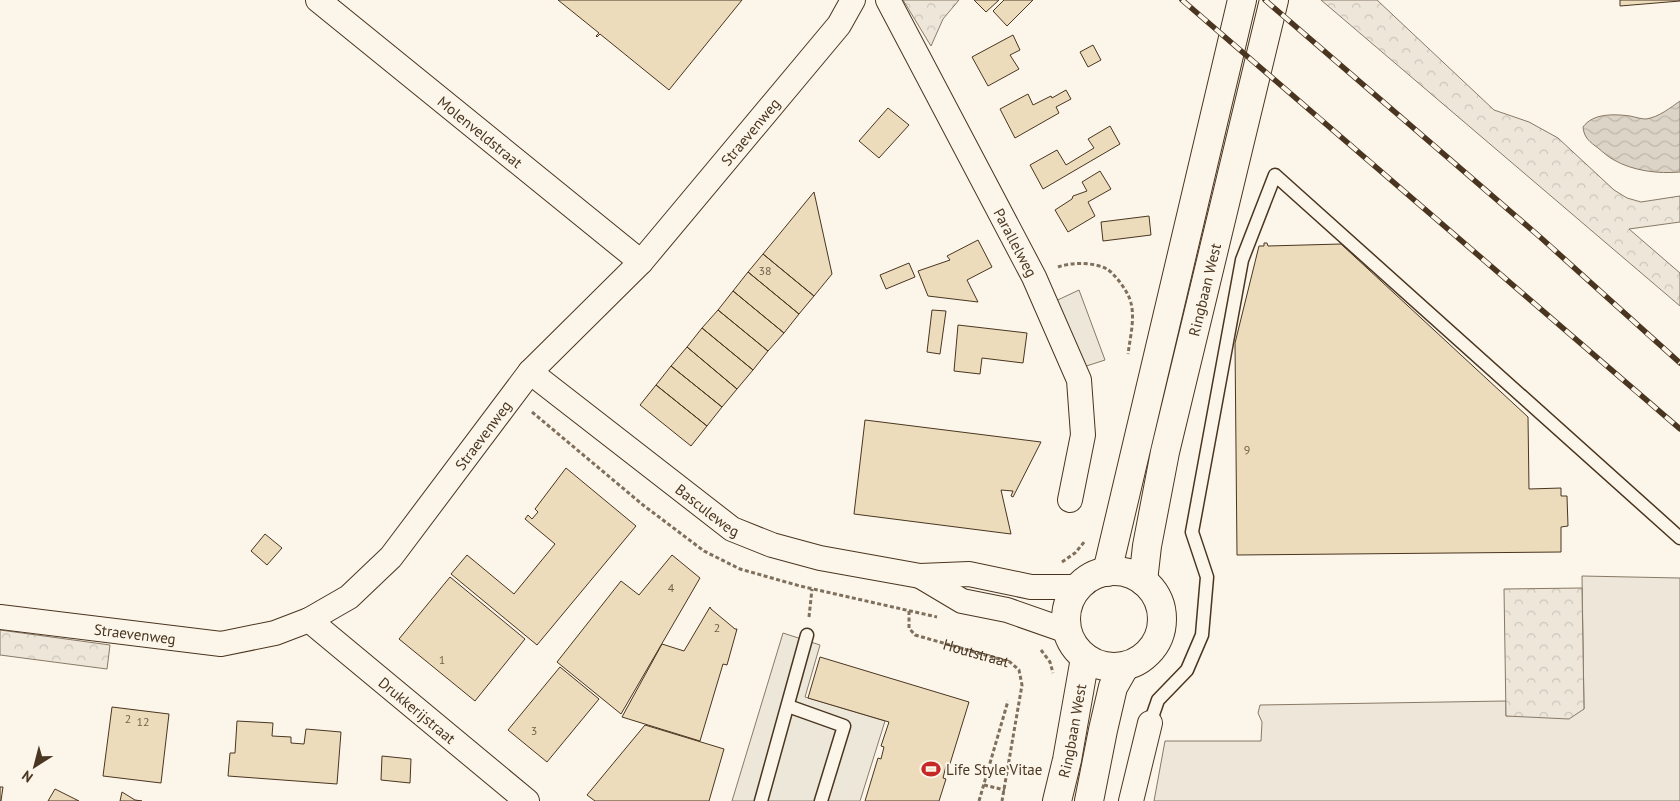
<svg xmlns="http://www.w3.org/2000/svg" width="1680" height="801" font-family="'PT Sans',sans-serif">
  <defs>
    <pattern id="forest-crowns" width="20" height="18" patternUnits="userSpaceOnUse" patternTransform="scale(1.25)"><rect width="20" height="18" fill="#ede6d9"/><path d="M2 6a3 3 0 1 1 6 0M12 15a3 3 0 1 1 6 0" fill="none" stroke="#cdc6ba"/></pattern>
    <pattern id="water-waves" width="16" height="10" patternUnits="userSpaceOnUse" patternTransform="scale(1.25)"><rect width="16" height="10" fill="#dcd4c6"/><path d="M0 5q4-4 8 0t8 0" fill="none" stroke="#beb7aa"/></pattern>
  </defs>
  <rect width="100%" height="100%" fill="#fbf6e9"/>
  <path fill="#ede6d9" stroke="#887966" d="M 1582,576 L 1680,578 L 1680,801 L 1154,801 L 1165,741 L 1261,741 L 1262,722 L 1258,713 L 1260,705 L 1506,701 L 1506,716 L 1584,709 Z"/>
  <path fill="url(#forest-crowns)" stroke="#887966" d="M 903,0 L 959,0 L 943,19 L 931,46 Z
    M 1321,0 L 1377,0 L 1494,110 L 1529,122 L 1558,138 L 1614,190 L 1627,198 L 1641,202 L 1680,196 L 1680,222 L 1629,229 L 1680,273 L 1680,306 Z
    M 1582,588 L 1584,709 L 1569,719 L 1506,716 L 1504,589 Z
    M 0,630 L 110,645 L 107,669 L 0,655 Z"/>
  <path fill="#ede7d9" stroke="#887966" d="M 1079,290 L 1105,360 L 1074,370 L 1047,305 Z
    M 783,633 L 820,645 L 805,697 L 885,721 L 860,801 L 732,801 Z"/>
  <path fill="url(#water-waves)" stroke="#887966" d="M 1680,101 L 1680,172 C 1659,174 1633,171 1614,160 C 1608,157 1603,152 1598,148 C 1590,142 1584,138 1583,127 C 1593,113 1614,114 1630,116 C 1635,117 1641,119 1646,119 C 1659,117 1670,108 1680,101 Z"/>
  <path fill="#ecdcbc" stroke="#4a3520" d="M 558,0 L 742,0 L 669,90 L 600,34 L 597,37 L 596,36 L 599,33 Z
    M 974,0 L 999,0 L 986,12 Z
    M 1004,0 L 1033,0 L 1007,26 L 993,11 Z
    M 1620,0 L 1680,0 L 1680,1 L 1620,6 Z
    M 1013,35 L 1020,50 L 1010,55 L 1019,69 L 988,86 L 972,57 Z
    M 1093,45 L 1101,60 L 1088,67 L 1080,52 Z
    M 1066,90 L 1071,99 L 1056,107 L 1059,113 L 1015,138 L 1000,109 L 1028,94 L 1033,105 L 1051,96 L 1052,98 Z
    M 888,108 L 909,125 L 879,158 L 859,141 Z
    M 1110,126 L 1120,144 L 1043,189 L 1030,165 L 1057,150 L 1066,165 L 1094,148 L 1088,139 Z
    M 1100,171 L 1111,189 L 1088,202 L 1095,216 L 1068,232 L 1055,210 L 1072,199 L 1073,196 L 1087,191 L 1082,182 Z
    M 814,192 L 832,274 L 814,296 L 763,254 Z
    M 1149,216 L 1151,235 L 1103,241 L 1101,222 Z
    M 978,240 L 992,267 L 967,280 L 978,302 L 928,296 L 918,271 L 950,260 L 947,256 Z
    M 1264,243 L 1267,243 L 1268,246 L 1341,244 L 1528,417 L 1529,489 L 1561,488 L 1561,496 L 1567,496 L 1568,526 L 1561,527 L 1561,552 L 1237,555 L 1235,343 L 1259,246 L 1264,246 Z
    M 763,254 L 814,296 L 799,314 L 748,272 Z
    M 909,263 L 915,277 L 886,289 L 880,275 Z
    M 748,272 L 799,314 L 784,333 L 733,291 Z
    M 733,291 L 784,333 L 768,351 L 718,310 Z
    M 718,310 L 768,351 L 753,370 L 702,328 Z
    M 932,310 L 946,311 L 940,354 L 927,352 Z
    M 958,325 L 1027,333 L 1023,363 L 982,358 L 980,374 L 954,371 Z
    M 702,328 L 753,370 L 737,389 L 687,347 Z
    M 687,347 L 737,389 L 722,407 L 671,366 Z
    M 671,366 L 722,407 L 707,426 L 656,385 Z
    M 656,385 L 707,426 L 691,446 L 640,405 Z
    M 865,420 L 1041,442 L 1013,497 L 1011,496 L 1013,491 L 1001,490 L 1011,534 L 854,514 Z
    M 566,468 L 636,526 L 537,645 L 451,574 L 467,555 L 514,594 L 555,544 L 525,519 L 528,515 L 532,519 L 538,512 L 535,509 Z
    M 265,534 L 282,548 L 267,565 L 251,551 Z
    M 672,555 L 700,578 L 621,714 L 557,662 L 621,581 L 639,595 Z
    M 450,577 L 525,639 L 475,701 L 399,639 Z
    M 710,607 L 711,609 L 735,629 L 737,629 L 727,665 L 723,664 L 700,741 L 622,717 L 662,644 L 684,651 Z
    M 820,657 L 969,702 L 949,767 L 946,766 L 943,778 L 946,779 L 939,801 L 865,801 L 878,758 L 881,759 L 884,747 L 881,746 L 889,722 L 808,698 Z
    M 560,667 L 599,699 L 547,762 L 508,730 Z
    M 112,707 L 169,714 L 161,783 L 103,776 Z
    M 237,721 L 273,723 L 272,736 L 291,737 L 291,743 L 304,744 L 306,729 L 341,732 L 337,784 L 228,776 L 230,753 L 235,753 Z
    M 645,725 L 724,749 L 709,801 L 595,801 L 587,795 Z
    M 382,756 L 411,759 L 410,783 L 381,780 Z
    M 0,787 L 3,787 L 1,801 L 0,801 Z
    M 55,789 L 79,801 L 48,801 Z
    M 122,792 L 135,800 L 142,801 L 120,801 Z"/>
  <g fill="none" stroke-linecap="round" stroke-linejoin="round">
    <g stroke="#4a3520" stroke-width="15">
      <path id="lane" d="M 788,706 L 844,726 L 821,801
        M 1150,723 L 1158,700 L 1187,670 L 1202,635 L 1207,577 L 1192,532 L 1242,260 L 1275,175 L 1680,538
        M 761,801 L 807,635"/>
    </g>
    <g stroke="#4a3520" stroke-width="26">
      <g id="street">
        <path id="s2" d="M 318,0 L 641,262"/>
        <path id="s3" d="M 888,0 L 1034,277 L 1079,380 L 1083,435 L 1070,500"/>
        <path id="s4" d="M 530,372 L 732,529 L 772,545 L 820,558 L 920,576 L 969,574 L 1031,587 L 1078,587"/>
        <path d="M 920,576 L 962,601 L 1007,610 L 1067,631"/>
        <path id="s5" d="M 0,617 L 221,644 L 275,633 L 309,620 L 349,597 L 391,557 L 530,372 L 641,262 L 839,25 L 853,0"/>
        <path id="s6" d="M 309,620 L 527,801"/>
        <path d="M 1131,801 L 1150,723"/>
      </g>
    </g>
    <g stroke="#4a3520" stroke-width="30">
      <g id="primary">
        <circle cx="1114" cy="619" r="48"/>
        <path d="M 1107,572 L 1242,0"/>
        <path id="s7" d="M 1143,581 L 1147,546 L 1165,452 L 1274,0"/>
        <path id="s8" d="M 1057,801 L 1067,760 L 1085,658"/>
        <path d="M 1089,801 L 1103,730 L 1113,687 L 1125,666"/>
      </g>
    </g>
    <g stroke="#7f6f5c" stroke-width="3" stroke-dasharray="4 2.5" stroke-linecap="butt">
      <path d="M 1058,267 C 1072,262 1093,262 1107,269 C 1116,275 1129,293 1131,303 C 1135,319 1130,338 1128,354"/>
      <path d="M 532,412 L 643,505 L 704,551 L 740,569 L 800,586 L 937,617"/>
      <path d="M 1062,562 L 1075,553 L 1085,541"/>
      <path id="s1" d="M 909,611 L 909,628 L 915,635 L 1010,662 L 1019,670 L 1022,685 L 1002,801"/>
      <path d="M 809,617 L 812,589"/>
      <path d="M 1041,650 L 1050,662 L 1053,673"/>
      <path d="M 984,785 L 1005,790"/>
      <path d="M 979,801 L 1008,701"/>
    </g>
    <use href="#lane" stroke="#fbf6e9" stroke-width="12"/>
    <use href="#street" stroke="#fbf6e9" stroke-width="24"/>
    <use href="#primary" stroke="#fbf6e9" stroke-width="28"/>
    <g stroke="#4a3520" stroke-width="5.5">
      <path id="rail" d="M 1182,0 L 1680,429
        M 1265,0 L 1540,237 L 1680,363"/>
    </g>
    <use href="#rail" stroke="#fbf6e9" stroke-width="4" stroke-dasharray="11" stroke-linecap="butt"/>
  </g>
  <defs>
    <g id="stadium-bare" transform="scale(1.5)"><path d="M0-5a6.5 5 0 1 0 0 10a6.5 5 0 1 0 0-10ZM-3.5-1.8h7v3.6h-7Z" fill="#c62828" stroke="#fbf6e9" stroke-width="2.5" paint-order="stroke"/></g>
  </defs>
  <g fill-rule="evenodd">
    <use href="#stadium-bare" x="931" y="769"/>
  </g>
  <g text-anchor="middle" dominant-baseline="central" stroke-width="4" stroke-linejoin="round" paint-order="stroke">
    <g font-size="12" fill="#725f47">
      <text x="765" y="270">38</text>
      <text x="1247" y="449">9</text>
      <text x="671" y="587">4</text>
      <text x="717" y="627">2</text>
      <text x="442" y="659">1</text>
      <text x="128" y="718">2</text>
      <text x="143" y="721">12</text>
      <text x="534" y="730">3</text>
    </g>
    <g font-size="15" fill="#4a3520" stroke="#fbf6e9">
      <text stroke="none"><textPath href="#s2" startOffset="209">Molenveldstraat</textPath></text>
      <text stroke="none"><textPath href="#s5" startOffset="976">Straevenweg</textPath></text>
      <text stroke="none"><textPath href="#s3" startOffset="274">Parallelweg</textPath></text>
      <text stroke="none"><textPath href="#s7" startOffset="298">Ringbaan West</textPath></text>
      <text stroke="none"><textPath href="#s5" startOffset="571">Straevenweg</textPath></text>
      <text stroke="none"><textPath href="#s4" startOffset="225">Basculeweg</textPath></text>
      <text stroke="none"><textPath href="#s5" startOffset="136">Straevenweg</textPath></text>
      <text stroke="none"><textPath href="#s1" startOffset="90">Houtstraat</textPath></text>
      <text stroke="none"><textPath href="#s6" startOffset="141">Drukkerijstraat</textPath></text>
      <text stroke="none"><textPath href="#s8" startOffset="72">Ringbaan West</textPath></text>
    </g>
    <g font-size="15" fill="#4a3520" stroke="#fbf6e9" text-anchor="start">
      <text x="946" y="769">Life Style Vitae</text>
    </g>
  </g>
  <g transform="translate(35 766) rotate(216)" stroke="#fbf6e9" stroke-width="4" paint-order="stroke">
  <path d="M0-4L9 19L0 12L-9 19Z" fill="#4a3520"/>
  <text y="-8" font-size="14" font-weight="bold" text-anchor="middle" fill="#4a3520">N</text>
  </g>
</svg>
